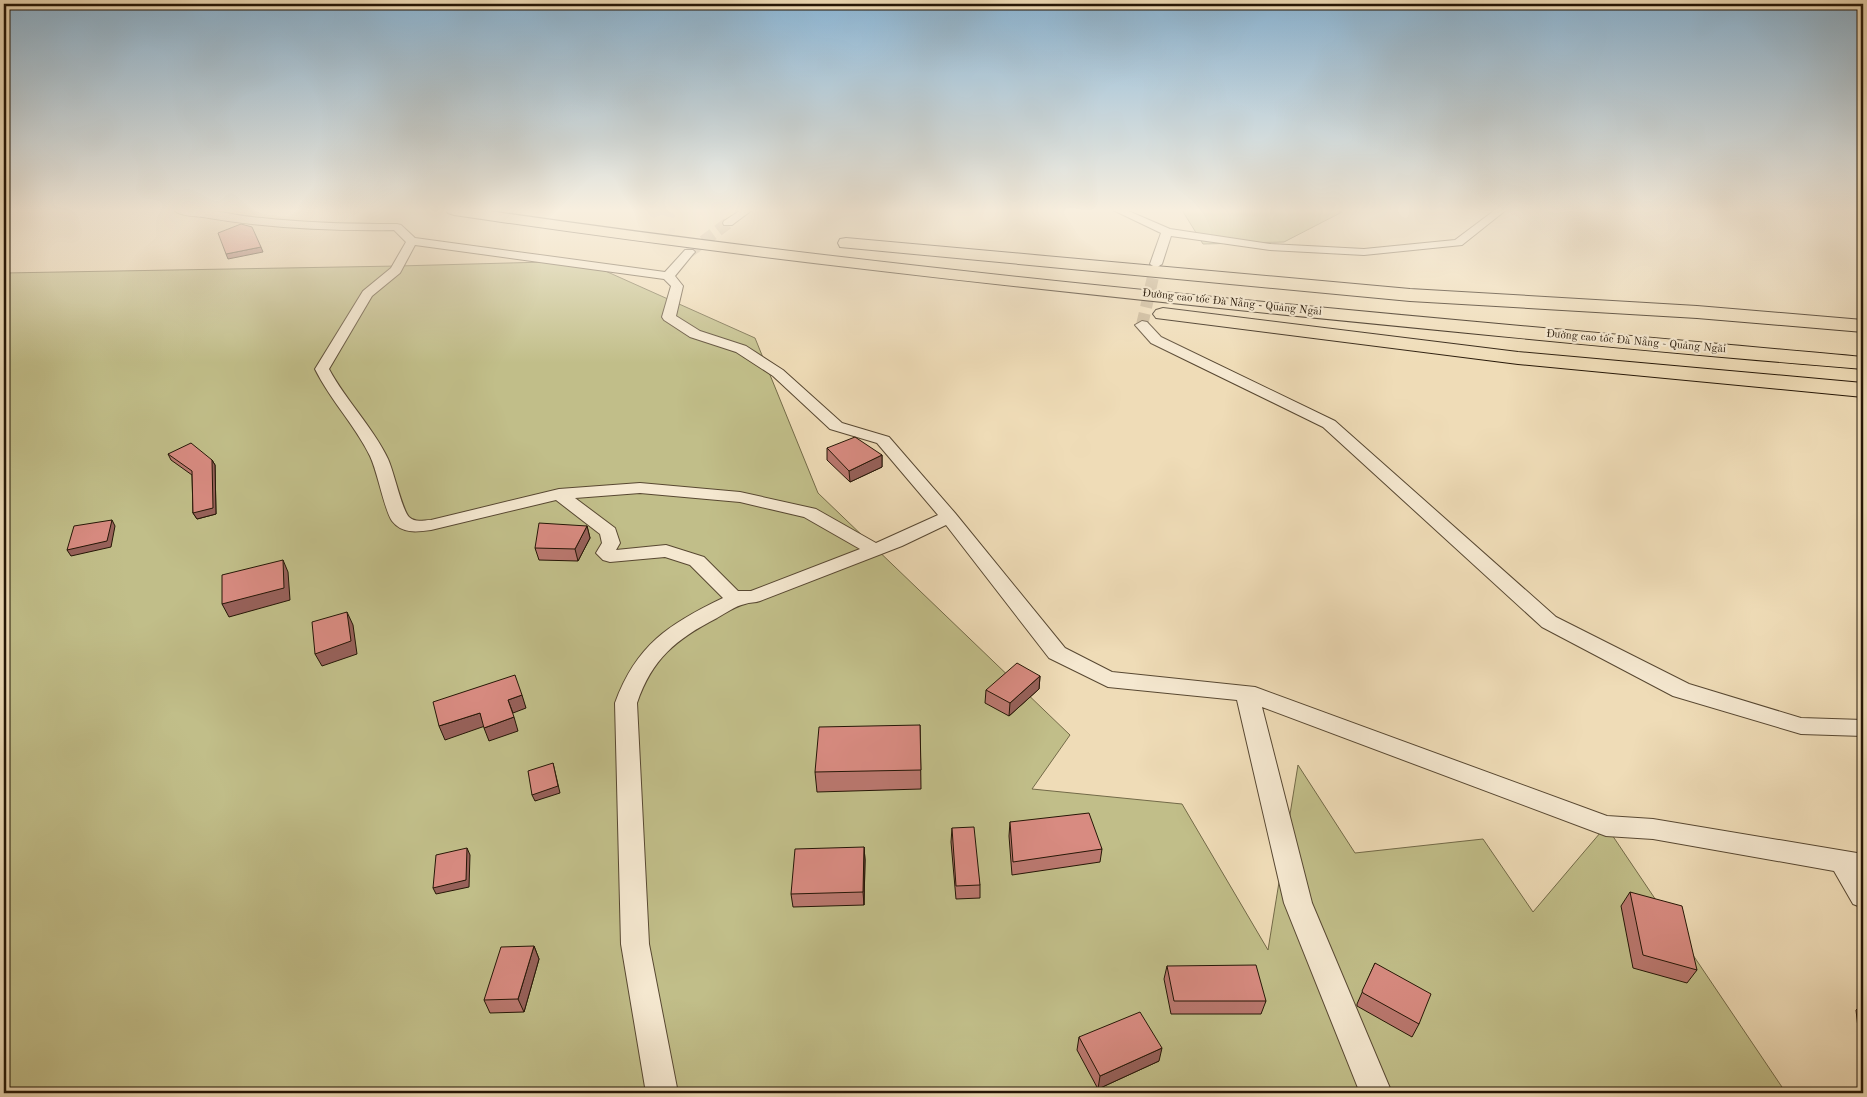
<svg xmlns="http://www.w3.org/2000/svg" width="1867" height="1097" font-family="'Old Standard TT',serif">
  <rect width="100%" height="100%" fill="#efdcb7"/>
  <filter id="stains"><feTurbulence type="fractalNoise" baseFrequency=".004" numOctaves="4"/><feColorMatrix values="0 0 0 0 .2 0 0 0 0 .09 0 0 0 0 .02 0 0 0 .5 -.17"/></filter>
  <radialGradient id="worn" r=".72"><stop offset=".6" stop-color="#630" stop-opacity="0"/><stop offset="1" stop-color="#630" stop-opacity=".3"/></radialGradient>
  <path fill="#c1be89" stroke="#736a48" d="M 1182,210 L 1337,210 L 1342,212 L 1284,242 L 1203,244 Z
    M 583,261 L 755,338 L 818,493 L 1070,735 L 1032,789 L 1182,804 L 1268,950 L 1298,765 L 1355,853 L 1483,839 L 1533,912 L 1606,826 L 1786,1093 L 4,1093 L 4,273 L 398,266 Z"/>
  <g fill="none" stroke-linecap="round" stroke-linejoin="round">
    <path stroke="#c7b494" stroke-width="12" stroke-dasharray="12 6" stroke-linecap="butt" d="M 689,252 L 728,223
      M 1142,325 L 1156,264"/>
    <g stroke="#584832" stroke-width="2">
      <path id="minor" d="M 174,210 C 202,206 233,216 262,218 C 307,223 352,224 397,224 L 401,225 L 415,238 L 665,272 L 685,250 L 693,250 L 695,252 L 693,254 L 675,276 L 683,286 L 676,316 L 700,331 L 746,346 L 783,370 L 842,423 L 889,437 L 955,513 L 1065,648 L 1112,672 L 1255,687 L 1607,816 L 1653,819 L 1863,854 L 1863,908 L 1853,904 L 1834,871 L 1653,839 L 1606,836 L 1262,707 L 1312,903 L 1392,1093 L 1360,1093 L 1284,903 L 1237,700 L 1108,687 L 1049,658 L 946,525 L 902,546 L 760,601 C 755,603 750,602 745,604 C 735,606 726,613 717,618 C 676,639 652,659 637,703 L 649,944 L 678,1093 L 646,1093 L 621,944 L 615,703 C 636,645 669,624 723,598 L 690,565 L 665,557 L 610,562 L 603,560 L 596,553 L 602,543 L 600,534 L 556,500 L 431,530 C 417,532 402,534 392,521 C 384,509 378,473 370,456 C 355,425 330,400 315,369 L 363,291 L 391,268 L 406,242 L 394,230 C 330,231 266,228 203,217 C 194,216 180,216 174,210 ZM 415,245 L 664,279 L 671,286 L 662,317 L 664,320 L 690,337 L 736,352 L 773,376 L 830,429 L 877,443 L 938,515 L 876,543 L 816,509 L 740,492 L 640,483 L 559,489 L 431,520 C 423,520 415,523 409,517 C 402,510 394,472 388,459 C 373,427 346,401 329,369 L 372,296 L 400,273 ZM 640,493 L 740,502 L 804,517 L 860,549 L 751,591 L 738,591 L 704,557 L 666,545 L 616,550 L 620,543 L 615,528 L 575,498 Z
        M 741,210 L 752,210 L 732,225 L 724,225 L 723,223 L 724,221 Z
        M 1113,210 L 1126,210 L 1170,229 L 1270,244 L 1364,249 L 1455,240 L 1495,210 L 1506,210 L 1462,245 L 1364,255 L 1270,250 L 1171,236 L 1162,264 L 1156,268 L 1150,264 L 1161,233 Z
        M 1142,321 L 1147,322 L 1161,337 L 1335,421 L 1556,617 L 1689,684 L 1801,718 L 1863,720 L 1863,736 L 1801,734 L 1673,696 L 1542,627 L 1323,427 L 1151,343 L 1135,325 Z"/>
    </g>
    <g stroke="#251606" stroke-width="2">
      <path id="motorway" d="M 446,210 L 483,210 C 940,277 1402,315 1863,357 L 1863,369 C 1664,353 1466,333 1267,313 C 996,285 724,255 454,215 L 448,213 Z
        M 846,238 L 1410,289 L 1697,306 L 1863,320 L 1863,332 L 1697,318 L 1410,301 L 840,247 L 838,243 L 840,239 Z
        M 1163,308 L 1518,352 L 1863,383 L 1863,397 L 1518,364 L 1156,318 L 1153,314 L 1156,310 Z"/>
    </g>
    <use href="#minor" fill="#f5e8d0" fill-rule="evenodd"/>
    <use href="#motorway" fill="#efdcb7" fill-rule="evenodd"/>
  </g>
  <path fill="#ba786f" stroke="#251606" d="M 827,448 L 882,455 L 882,467 L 850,482 L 827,460 Z
    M 168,454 L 212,460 L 215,465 L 216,514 L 197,519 L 193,513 L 192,475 L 171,460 Z
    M 587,526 L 590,538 L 578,561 L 539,560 L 535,548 Z
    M 1040,676 L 1039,689 L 1009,716 L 985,703 L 986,690 Z
    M 920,725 L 921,789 L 817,792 L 815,772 Z
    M 1010,822 L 1102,849 L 1100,862 L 1012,875 L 1009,836 Z
    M 952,828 L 980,885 L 980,898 L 956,899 L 951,842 Z
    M 864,847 L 865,860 L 864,905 L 793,907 L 791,894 Z
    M 1630,892 L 1697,970 L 1687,983 L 1633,968 L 1621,906 Z
    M 534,946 L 539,959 L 524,1012 L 490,1013 L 484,1000 Z
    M 1375,963 L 1419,1024 L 1412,1037 L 1357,1006 L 1357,1004 Z
    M 1167,966 L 1266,1001 L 1261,1014 L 1171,1014 L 1164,979 Z
    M 1863,1003 L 1863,1073 L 1856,1010 Z
    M 1079,1037 L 1159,1061 L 1098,1089 L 1077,1050 Z"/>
  <path fill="#97615a" stroke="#251606" d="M 261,247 L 263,252 L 228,259 L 226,254 Z
    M 882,455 L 882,467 L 850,482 L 849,471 Z
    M 212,460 L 215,465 L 216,514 L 197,519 L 193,513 Z
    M 112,520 L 115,526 L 111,547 L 71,556 L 67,550 Z
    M 587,526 L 590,538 L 578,561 L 575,549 Z
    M 283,560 L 288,572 L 290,600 L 229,617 L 222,604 Z
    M 347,612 L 353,625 L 357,654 L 322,666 L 315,654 Z
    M 1040,676 L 1039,689 L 1009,716 L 1010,703 Z
    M 522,695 L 526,708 L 513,713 L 508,700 Z
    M 480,713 L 485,726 L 445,740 L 439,726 Z
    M 514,717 L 518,731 L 489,741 L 484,728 Z
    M 553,763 L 560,793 L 535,801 L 532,795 Z
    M 864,847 L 865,860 L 864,905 L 863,892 Z
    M 467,848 L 470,855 L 469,887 L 436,894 L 433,888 Z
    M 534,946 L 539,959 L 524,1012 L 518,999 Z
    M 1162,1048 L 1159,1061 L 1098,1089 L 1100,1076 Z"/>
  <path fill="#d88b81" stroke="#251606" d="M 241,224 L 252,227 L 261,247 L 226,254 L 218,233 Z
    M 855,437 L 882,455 L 849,471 L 827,448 Z
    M 191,443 L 212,460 L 213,508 L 193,513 L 192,471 L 168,454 Z
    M 112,520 L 107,541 L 67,550 L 74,526 Z
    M 539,523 L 587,526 L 575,549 L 535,548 Z
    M 283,560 L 284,588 L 222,604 L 222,575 Z
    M 347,612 L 351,641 L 315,654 L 312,622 Z
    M 1017,663 L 1040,676 L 1010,703 L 986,690 Z
    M 515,675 L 522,695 L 508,700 L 514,717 L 484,728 L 480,713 L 439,726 L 433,702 Z
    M 920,725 L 921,770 L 815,772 L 819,727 Z
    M 553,763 L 558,786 L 532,795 L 528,771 Z
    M 1089,813 L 1102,849 L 1013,862 L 1010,822 Z
    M 974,827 L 980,885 L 956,886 L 952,828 Z
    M 864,847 L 863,892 L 791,894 L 795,849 Z
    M 467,848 L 466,880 L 433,888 L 436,855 Z
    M 1630,892 L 1682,906 L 1697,970 L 1643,955 Z
    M 534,946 L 518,999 L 484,1000 L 501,947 Z
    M 1375,963 L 1431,994 L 1419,1024 L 1363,993 L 1362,991 Z
    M 1256,965 L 1266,1001 L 1174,1001 L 1167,966 Z
    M 1140,1012 L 1162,1048 L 1100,1076 L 1079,1037 Z
    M 489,1091 L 490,1093 L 484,1093 Z"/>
  <linearGradient id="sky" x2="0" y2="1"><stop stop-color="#8bb6d6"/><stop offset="0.58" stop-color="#f8efdf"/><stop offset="1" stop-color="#f8efdf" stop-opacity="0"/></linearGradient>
  <rect width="1867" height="363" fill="url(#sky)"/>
  <g text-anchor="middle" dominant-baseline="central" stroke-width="4.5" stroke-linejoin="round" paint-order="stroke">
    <g font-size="11" fill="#251606" stroke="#f5e8d0">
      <text transform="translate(1232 303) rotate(6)">Đường cao tốc Đà Nẵng - Quảng Ngãi</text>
      <text transform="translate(1636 342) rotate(5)">Đường cao tốc Đà Nẵng - Quảng Ngãi</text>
    </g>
  </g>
  <rect width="1867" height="1097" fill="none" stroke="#efdcb7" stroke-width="20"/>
  <rect x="5" y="5" width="1857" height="1087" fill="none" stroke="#251606" stroke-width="2.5"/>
  <rect x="10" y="10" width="1847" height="1077" fill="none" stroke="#251606"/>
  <rect width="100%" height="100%" filter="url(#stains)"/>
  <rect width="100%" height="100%" fill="url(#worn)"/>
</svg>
